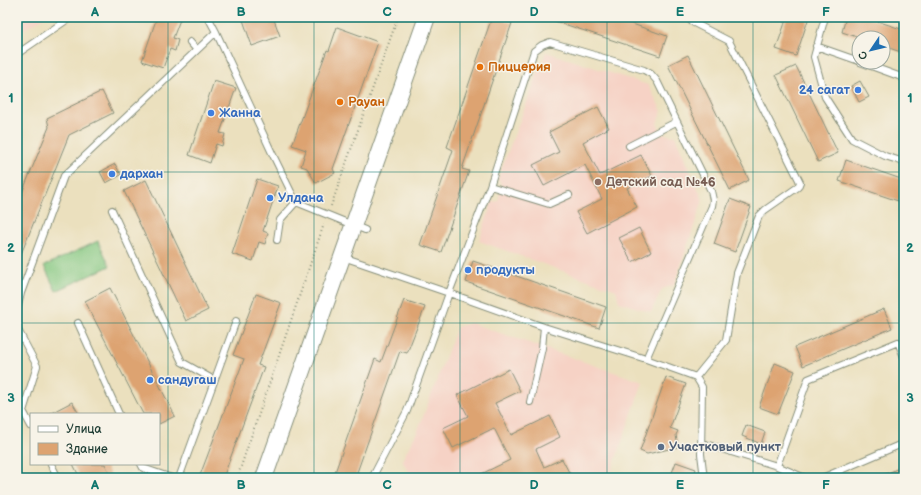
<svg xmlns="http://www.w3.org/2000/svg" width="921" height="495" font-family="'Balsamiq Sans',sans-serif">
  <rect width="100%" height="100%" fill="#f7f3e8"/>
  <filter id="ink" filterUnits="userSpaceOnUse"><feTurbulence type="fractalNoise" baseFrequency=".025" numOctaves="2"/><feDisplacementMap in="SourceGraphic" scale="8" xChannelSelector="R" yChannelSelector="G"/><feConvolveMatrix kernelMatrix="1 2 1 2 8 2 1 2 1" color-interpolation-filters="sRGB"/></filter>
  <filter id="wash" filterUnits="userSpaceOnUse"><feTurbulence type="fractalNoise" baseFrequency=".012" numOctaves="4" result="noise"/><feDisplacementMap in="SourceGraphic" scale="16" xChannelSelector="R" yChannelSelector="G"/><feGaussianBlur stdDeviation="0.9" result="paint"/><feColorMatrix in="noise" values="0 0 0 0 0 0 0 0 0 0 0 0 0 0 0 0 0 1.4 0 .05"/><feComposite in="paint" operator="in"/></filter>
  <g filter="url(#wash)">
    <rect width="100%" height="100%" fill="#ebe0be"/>
    <path fill="#f6d2c5" d="M 17,17 L 45,17 L 17,33 Z
      M 546,52 L 648,85 L 662,111 L 657,123 L 662,134 L 675,136 L 703,200 L 674,285 L 662,289 L 651,312 L 619,302 L 616,290 L 479,241 L 492,202 L 498,201 L 502,185 L 498,178 Z
      M 471,323 L 643,382 L 609,478 L 412,478 L 402,460 L 418,430 L 457,327 Z"/>
    <path fill="#84c780" stroke="#52825a" d="M 98,241 L 110,266 L 56,291 L 44,266 Z"/>
    <g id="blocks">
      <path fill="#dda371" d="M 157,17 L 181,17 L 173,38 L 178,40 L 175,51 L 170,49 L 163,68 L 142,61 Z
        M 242,17 L 273,17 L 280,36 L 252,46 Z
        M 492,17 L 512,23 L 462,169 L 469,171 L 441,252 L 420,245 L 453,150 L 447,147 Z
        M 549,17 L 612,17 L 667,36 L 660,56 L 549,19 Z
        M 787,17 L 809,17 L 796,56 L 776,49 Z
        M 846,17 L 865,17 L 904,30 L 904,53 L 883,46 L 883,38 L 860,38 L 842,32 Z
        M 337,27 L 378,42 L 333,169 L 335,173 L 316,183 L 307,168 L 301,166 L 306,150 L 292,145 L 327,50 L 329,51 Z
        M 688,55 L 749,180 L 730,190 L 668,65 Z
        M 796,66 L 838,153 L 818,162 L 776,75 Z
        M 214,81 L 236,88 L 220,133 L 225,134 L 222,146 L 216,144 L 210,163 L 189,155 Z
        M 860,81 L 869,97 L 859,102 L 851,86 Z
        M 102,91 L 113,113 L 69,135 L 17,264 L 17,205 L 49,127 L 47,118 Z
        M 598,107 L 609,128 L 583,142 L 600,175 L 641,155 L 652,176 L 627,188 L 637,207 L 587,233 L 576,212 L 602,199 L 585,165 L 544,186 L 533,165 L 559,152 L 549,132 Z
        M 846,160 L 904,180 L 904,203 L 839,181 Z
        M 115,164 L 121,175 L 106,183 L 100,172 Z
        M 257,179 L 278,186 L 263,231 L 268,233 L 265,244 L 259,242 L 253,261 L 232,254 Z
        M 146,180 L 208,310 L 186,321 L 124,191 Z
        M 730,199 L 751,207 L 735,252 L 714,244 Z
        M 639,228 L 651,252 L 632,262 L 619,238 Z
        M 473,261 L 606,307 L 599,328 L 466,282 Z
        M 110,288 L 175,416 L 159,424 L 159,414 L 143,414 L 85,301 Z
        M 256,294 L 281,303 L 258,365 L 264,367 L 223,478 L 199,478 L 244,359 L 233,355 Z
        M 404,300 L 425,307 L 407,353 L 400,351 L 355,478 L 333,478 L 375,359 L 381,362 Z
        M 884,309 L 892,328 L 803,366 L 795,347 Z
        M 775,363 L 795,371 L 778,414 L 759,407 Z
        M 509,369 L 520,391 L 495,403 L 511,435 L 550,416 L 560,437 L 536,449 L 544,467 L 562,459 L 572,478 L 473,478 L 510,460 L 494,428 L 453,448 L 443,428 L 468,416 L 457,395 Z
        M 666,377 L 686,384 L 670,428 L 678,431 L 676,435 L 678,447 L 647,454 L 640,451 Z
        M 72,402 L 79,414 L 49,414 Z
        M 746,425 L 765,432 L 761,444 L 742,436 Z
        M 676,462 L 696,469 L 693,478 L 670,478 Z
        M 73,464 L 105,464 L 112,478 L 80,478 Z
        M 904,466 L 904,478 L 876,478 Z"/>
    </g>
  </g>
  <g filter="url(#ink)">
    <use href="#blocks" fill-opacity="0" stroke="#858e79" stroke-width="1"/>
    <g fill="none" stroke-linecap="round" stroke-linejoin="round">
      <g stroke="#858e79" stroke-width="8">
        <path id="service" d="M 208,17 L 216,32
          M 688,17 L 692,22 L 729,41 L 800,182 L 798,187 L 765,210 L 759,216 L 737,273 L 726,340 L 696,377
          M 825,17 L 814,57 L 825,97 L 852,139 L 885,156 L 904,162
          M 190,42 L 197,50
          M 816,46 L 859,61
          M 17,54 L 71,17
          M 860,62 L 904,78
          M 629,146 L 676,122
          M 490,186 L 449,293 L 544,327 L 542,348 L 530,402
          M 569,195 L 549,204 L 490,186 L 534,51 L 542,45 L 550,42 L 644,70 L 651,74 L 657,81 L 711,191 L 713,200 L 712,206 L 646,359
          M 112,210 L 182,362 L 214,380
          M 277,240 L 280,220 L 296,202
          M 343,257 L 449,293 L 407,411 L 372,478
          M 17,310 L 21,293 L 64,176 L 216,32 L 272,153 L 296,202 L 365,230
          M 78,323 L 119,414
          M 544,327 L 646,359 L 696,377 L 702,387 L 701,454 L 704,478
          M 17,328 L 37,366 L 23,411 L 31,426
          M 702,443 L 777,466 L 805,478
          M 51,464 L 58,478
          M 141,464 L 143,468 L 172,478
          M 777,466 L 808,379 L 898,342 L 904,357
          M 179,478 L 236,321
          M 822,478 L 904,443"/>
      </g>
      <g stroke="#858e79" stroke-width="18">
        <path id="tertiary" d="M 264,478 L 427,17"/>
      </g>
      <path stroke="#858e79" stroke-width="2" stroke-dasharray="1 3" stroke-linecap="butt" d="M 331,206 L 398,17
        M 237,478 L 324,224"/>
      <use href="#service" stroke="#fff" stroke-width="6"/>
      <use href="#tertiary" stroke="#fff" stroke-width="16"/>
    </g>
  </g>
  <path fill="none" stroke="#0f766e" stroke-width="1" stroke-opacity="0.55" d="M 168,17 L 168,478M 314,17 L 314,478M 460,17 L 460,478M 607,17 L 607,478M 753,17 L 753,478M 17,172 L 904,172M 17,323 L 904,323"/>
  <g fill="#e8710a" stroke="#f7f3e8" stroke-width="1.5">
    <circle cx="480" cy="67" r="4"/>
    <circle cx="340" cy="102" r="4"/>
  </g>
  <g fill="#3f7fe0" stroke="#f7f3e8" stroke-width="1.5">
    <circle cx="858" cy="90" r="4"/>
    <circle cx="211" cy="113" r="4"/>
    <circle cx="112" cy="174" r="4"/>
    <circle cx="270" cy="198" r="4"/>
    <circle cx="468" cy="270" r="4"/>
    <circle cx="150" cy="380" r="4"/>
  </g>
  <circle fill="#8d6e63" stroke="#f7f3e8" stroke-width="1.5" cx="598" cy="182" r="4"/>
  <circle fill="#5c6f8a" stroke="#f7f3e8" stroke-width="1.5" cx="661" cy="447" r="4"/>
  <g text-anchor="middle" dominant-baseline="central" stroke-width="3" stroke-linejoin="round" paint-order="stroke">
    <g font-size="13" font-weight="bold" fill="#c56008" stroke="#f7f3e8" text-anchor="start">
      <text x="488" y="67">Пиццерия</text>
      <text x="348" y="102">Рауан</text>
    </g>
    <g font-size="13" font-weight="bold" fill="#366cbe" stroke="#f7f3e8" text-anchor="start">
      <text x="850" y="90" text-anchor="end">24 сагат</text>
      <text x="219" y="113">Жанна</text>
      <text x="120" y="174">дархан</text>
      <text x="278" y="198">Улдана</text>
      <text x="476" y="270">продукты</text>
      <text x="158" y="380">сандугаш</text>
    </g>
    <g font-size="13" font-weight="bold" fill="#785e54" stroke="#f7f3e8" text-anchor="start">
      <text x="606" y="182">Детский сад №46</text>
    </g>
    <g font-size="13" font-weight="bold" fill="#4e5e75" stroke="#f7f3e8" text-anchor="start">
      <text x="669" y="447">Участковый пункт</text>
    </g>
  </g>
  <rect width="921" height="495" fill="none" stroke="#f7f3e8" stroke-width="44"/>
  <rect x="30" y="413" width="130" height="52" fill="#f7f3e8" stroke="#a1aaa0"/>
  <rect x="38" y="426" width="20" height="6" fill="#ffffff" stroke="#a1aaa0"/>
  <text x="66" y="433" font-size="12" fill="#1f3d34">Улица</text>
  <rect x="38" y="443" width="20" height="12" fill="#dda371" stroke="#a1aaa0"/>
  <text x="66" y="453" font-size="12" fill="#1f3d34">Здание</text>
  <g transform="translate(871 50) rotate(235)"><circle r="19" fill="#f7f3e8" stroke="#a1aaa0"/>
  <path d="M0-3L7 15L0 10L-7 15Z" fill="#1f6fb2"/>
  <text y="-6" font-size="11" font-weight="bold" text-anchor="middle" fill="#1f3d34">С</text>
  </g>
  <rect x="22" y="22" width="877" height="451" fill="none" stroke="#0f766e" stroke-width="1.5"/>
  <g font-size="13" text-anchor="middle" font-weight="bold" fill="#0f766e">
    <text x="95" y="16">A</text>
    <text x="241" y="16">B</text>
    <text x="387" y="16">C</text>
    <text x="534" y="16">D</text>
    <text x="680" y="16">E</text>
    <text x="826" y="16">F</text>
    <text x="11" y="102">1</text>
    <text x="910" y="102">1</text>
    <text x="11" y="252">2</text>
    <text x="910" y="252">2</text>
    <text x="11" y="402">3</text>
    <text x="910" y="402">3</text>
    <text x="95" y="489">A</text>
    <text x="241" y="489">B</text>
    <text x="387" y="489">C</text>
    <text x="534" y="489">D</text>
    <text x="680" y="489">E</text>
    <text x="826" y="489">F</text>
  </g>
</svg>
